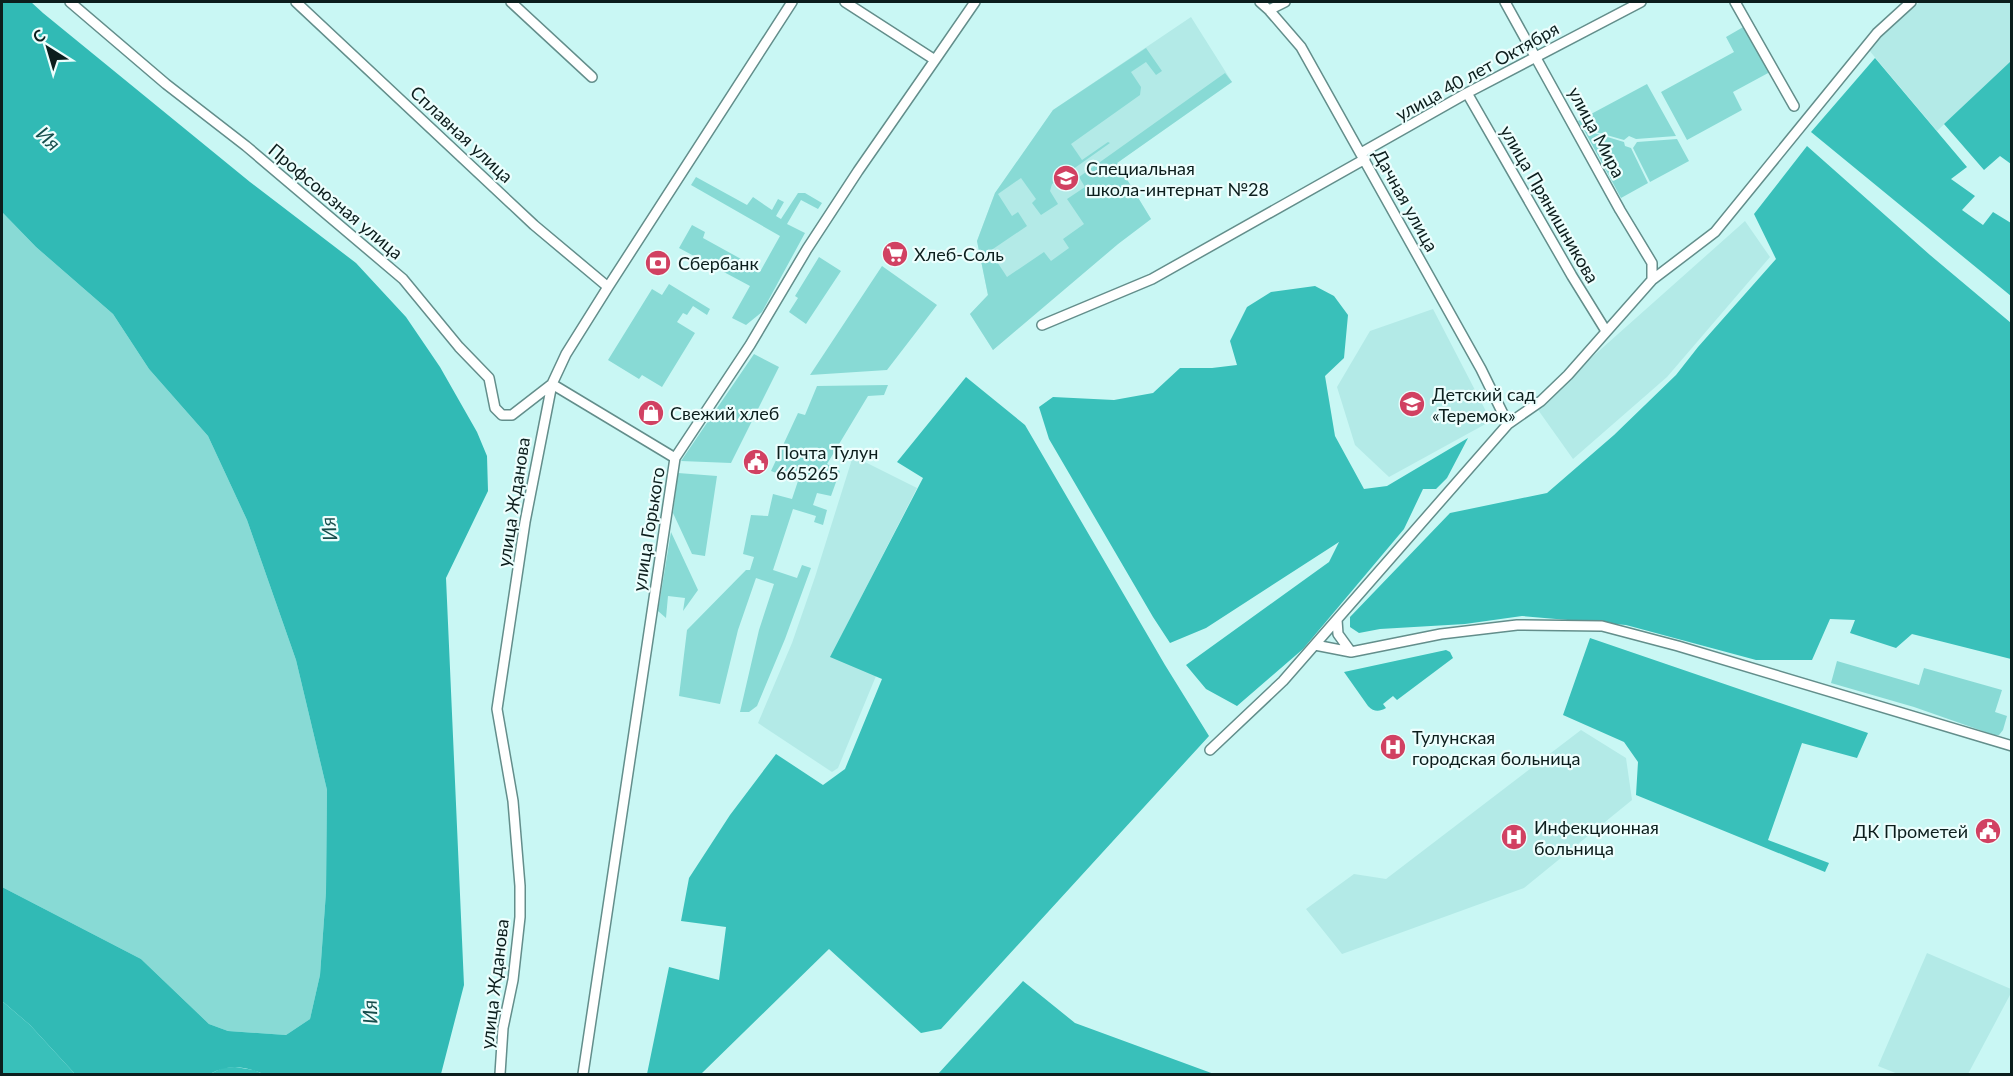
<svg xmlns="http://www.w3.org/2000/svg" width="2013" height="1076" font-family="Lato,sans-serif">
  <rect width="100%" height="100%" fill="#c9f7f4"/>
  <path fill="#b3eae7" d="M 1920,2 L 2011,2 L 2011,61 L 1937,131 L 1868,49 Z
    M 1191,17 L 1232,82 L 1117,163 L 1151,219 L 1118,244 L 993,350 L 970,314 L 988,295 L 977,241 L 995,193 L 1053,110 Z
    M 1745,221 L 1770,257 L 1667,377 L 1573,459 L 1536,407 Z
    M 1433,309 L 1491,421 L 1389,477 L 1355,445 L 1337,387 L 1370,331 Z
    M 853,456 L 917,488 L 831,656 L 876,676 L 838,768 L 832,772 L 758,723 L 792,643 L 815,577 Z
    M 1581,730 L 1626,758 L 1632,800 L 1524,888 L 1342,954 L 1306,909 L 1354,874 L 1386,879 Z
    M 1927,953 L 2011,989 L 2011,993 L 1968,1074 L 1898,1074 L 1878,1066 Z"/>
  <path fill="#88dad5" d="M 1745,26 L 1770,72 L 1733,92 L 1742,110 L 1687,140 L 1661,92 L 1734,52 L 1726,37 Z
    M 1146,48 L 1162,71 L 1156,75 L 1146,62 L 1131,72 L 1141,87 L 1140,95 L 1071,144 L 1082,160 L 1108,142 L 1110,143 L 1052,184 L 1050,191 L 1058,204 L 1041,215 L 1032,203 L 1036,199 L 1021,178 L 998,194 L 1012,216 L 1018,212 L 1027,226 L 990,251 L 1007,277 L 1044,252 L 1051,261 L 1069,248 L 1063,239 L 1084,224 L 1067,199 L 1085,187 L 1079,177 L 1225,73 L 1232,82 L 1117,163 L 1151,219 L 1118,244 L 993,350 L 970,314 L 988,295 L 977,241 L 995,193 L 1053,110 Z
    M 1647,84 L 1676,136 L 1636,139 L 1629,136 L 1624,140 L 1582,128 L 1578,121 Z
    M 1584,130 L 1624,142 L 1625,146 L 1631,148 L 1648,183 L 1621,198 Z
    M 1677,139 L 1689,161 L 1650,182 L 1633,148 L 1637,142 Z
    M 696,177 L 747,205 L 753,197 L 772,210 L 778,199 L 784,202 L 776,216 L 781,219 L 798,193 L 805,193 L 822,203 L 818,209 L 801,200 L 787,224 L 805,233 L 762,312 L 746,325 L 732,318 L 750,286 L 679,248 L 692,225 L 705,232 L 703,238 L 761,270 L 780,236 L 691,185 Z
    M 2,212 L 36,247 L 113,314 L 149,369 L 208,436 L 247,520 L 296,660 L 327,790 L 326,892 L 320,975 L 310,1019 L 286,1035 L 228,1031 L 209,1024 L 141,959 L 2,887 Z
    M 819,257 L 841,271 L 806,324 L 789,312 L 798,298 L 795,296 Z
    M 882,266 L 937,305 L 887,370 L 810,375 Z
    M 669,284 L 710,309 L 707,315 L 693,306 L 687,315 L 683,313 L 677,322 L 695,333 L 662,387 L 642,375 L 639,379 L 608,360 L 652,289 L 662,295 Z
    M 754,354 L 779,367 L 731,463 L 681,461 Z
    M 888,385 L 884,395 L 868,396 L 827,464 L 840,471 L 831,496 L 817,493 L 813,505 L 827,510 L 823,525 L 814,522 L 816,516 L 793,509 L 773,570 L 797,578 L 802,565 L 811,568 L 785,639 L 757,706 L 749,712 L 740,712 L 759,630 L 774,584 L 756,578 L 738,630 L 720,704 L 679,696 L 687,630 L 746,570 L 750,570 L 754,557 L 743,554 L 751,515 L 768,516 L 773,494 L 792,499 L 798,481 L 771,471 L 798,413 L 805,415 L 817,386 Z
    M 678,473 L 717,476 L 705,556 L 692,554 L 673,513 Z
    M 671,532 L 698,590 L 683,611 L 685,598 L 668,596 L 666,618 L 658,611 Z
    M 1837,661 L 1919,685 L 1924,668 L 2002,690 L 1995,712 L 2007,716 L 2003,730 L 1999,735 L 1994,735 L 1914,707 L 1831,683 Z"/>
  <path fill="#39c0ba" d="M 1875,58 L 1967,167 L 1951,179 L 1975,196 L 1962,210 L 1983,225 L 1993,212 L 2011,223 L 2011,296 L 1811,132 Z
    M 2011,61 L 2011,164 L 2000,156 L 1984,170 L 1944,124 Z
    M 1807,146 L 1930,255 L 2011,323 L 2011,659 L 1912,634 L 1896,648 L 1850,633 L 1855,620 L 1830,619 L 1812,660 L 1756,660 L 1626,625 L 1522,616 L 1465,624 L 1380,629 L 1359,633 L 1350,627 L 1350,617 L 1450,513 L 1547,493 L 1614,435 L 1676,375 L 1698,347 L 1776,259 L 1754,214 Z
    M 1315,286 L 1334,296 L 1348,315 L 1344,358 L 1325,376 L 1335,436 L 1364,489 L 1387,486 L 1468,438 L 1447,478 L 1436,489 L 1423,489 L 1404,529 L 1303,649 L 1237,706 L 1206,689 L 1186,665 L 1329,562 L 1339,542 L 1206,628 L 1170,643 L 1153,617 L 1049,439 L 1039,407 L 1053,397 L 1114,400 L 1153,393 L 1180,368 L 1212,368 L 1237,365 L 1230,341 L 1247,307 L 1271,292 Z
    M 966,377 L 1025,425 L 1165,665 L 1209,736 L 941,1029 L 921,1033 L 829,949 L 701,1074 L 647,1074 L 669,967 L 719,980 L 726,927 L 681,921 L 689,878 L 730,815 L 776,754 L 823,785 L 845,769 L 882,679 L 830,657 L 923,478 L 897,462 Z
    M 1590,638 L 1868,733 L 1857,758 L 1802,743 L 1768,840 L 1829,863 L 1825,872 L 1636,795 L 1638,762 L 1624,742 L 1563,715 Z
    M 1446,650 L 1450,652 L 1453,658 L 1397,700 L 1393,696 L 1383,704 L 1386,708 C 1379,712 1374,712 1368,706 L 1344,672 Z
    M 1023,981 L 1075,1023 L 1214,1074 L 938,1074 Z
    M 2,1001 L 30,1025 L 75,1074 L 2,1074 Z
    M 235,1067 L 254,1070 L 263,1074 L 210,1074 L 222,1068 Z"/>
  <path fill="#31bab5" d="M 2,2 L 31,2 L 43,13 L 250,182 L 356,263 L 406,317 L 440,367 L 477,432 L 487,456 L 488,491 L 446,578 L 464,985 L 441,1074 L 263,1074 C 245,1066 227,1064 210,1074 L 75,1074 L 30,1025 L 2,1001 L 2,887 L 141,959 L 209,1024 L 228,1031 L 286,1035 L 310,1019 L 320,975 L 326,892 L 327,790 L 296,660 L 247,520 L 208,436 L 149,369 L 113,314 L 36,247 L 2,212 Z"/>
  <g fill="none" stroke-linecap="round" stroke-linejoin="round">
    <g stroke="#638e8b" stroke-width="12">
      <path id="street" d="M 70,2 L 166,84 L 246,146 L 403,279 L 459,347 L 489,378 L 495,408 L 502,415 L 512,415 L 552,384 L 675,458
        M 296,2 L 534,225 L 608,287
        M 511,2 L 592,77
        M 1260,2 L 1269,10 L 1301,47 L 1481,369 L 1508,424
        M 1505,2 L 1620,210 L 1652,263 L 1652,280
        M 1735,2 L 1794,106
        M 1269,10 L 1285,2
        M 935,60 L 975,2
        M 1467,93 L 1572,276 L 1606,331
        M 1361,153 L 1467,93 L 1641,2
        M 1042,325 L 1152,279 L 1365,159
        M 1337,620 L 1338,634 L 1351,652
        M 1315,645 L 1351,652 L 1441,634 L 1517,625 L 1602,626 L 1678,646 L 2012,746
        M 1210,750 L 1283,681 L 1508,424 L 1541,401 L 1568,375 L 1652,280 L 1715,232 L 1877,33 L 1911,2
        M 500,1074 L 503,1028 L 513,980 L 520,917 L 520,886 L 513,801 L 497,709 L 525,522 L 552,384 L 566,354 L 608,287 L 792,2
        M 583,1074 L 675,458 L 750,345 L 807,249 L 858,171 L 935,60 L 845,2"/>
    </g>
    <use href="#street" stroke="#fff" stroke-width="9"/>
  </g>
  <defs>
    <g id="school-disc" transform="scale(1.35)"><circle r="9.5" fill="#d14162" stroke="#ecfefd"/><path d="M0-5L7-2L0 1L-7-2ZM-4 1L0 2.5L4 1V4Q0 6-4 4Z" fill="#fff"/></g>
    <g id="supermarket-disc" transform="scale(1.35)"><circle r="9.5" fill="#d14162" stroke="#ecfefd"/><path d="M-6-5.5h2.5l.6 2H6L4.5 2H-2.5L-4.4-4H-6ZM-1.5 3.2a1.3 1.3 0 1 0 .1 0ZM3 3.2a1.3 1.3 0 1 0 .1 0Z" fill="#fff"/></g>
    <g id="bank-disc" transform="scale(1.35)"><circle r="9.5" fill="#d14162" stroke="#ecfefd"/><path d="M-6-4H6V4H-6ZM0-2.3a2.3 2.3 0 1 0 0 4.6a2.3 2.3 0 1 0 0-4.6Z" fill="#fff"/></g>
    <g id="shop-disc" transform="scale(1.35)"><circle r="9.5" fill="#d14162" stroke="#ecfefd"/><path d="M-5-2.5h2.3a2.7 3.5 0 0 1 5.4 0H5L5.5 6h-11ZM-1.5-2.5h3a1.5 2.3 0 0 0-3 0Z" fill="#fff"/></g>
    <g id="civic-disc" transform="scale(1.35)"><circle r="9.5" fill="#d14162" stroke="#ecfefd"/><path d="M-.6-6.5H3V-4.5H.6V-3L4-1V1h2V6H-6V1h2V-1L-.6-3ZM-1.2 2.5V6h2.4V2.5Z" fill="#fff"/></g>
    <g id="hospital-disc" transform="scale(1.35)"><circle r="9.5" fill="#d14162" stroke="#ecfefd"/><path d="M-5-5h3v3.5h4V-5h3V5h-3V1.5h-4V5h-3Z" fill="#fff"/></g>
  </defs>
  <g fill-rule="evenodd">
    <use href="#school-disc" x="1066" y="178"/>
    <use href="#supermarket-disc" x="895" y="254"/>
    <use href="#bank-disc" x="658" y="263"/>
    <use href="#school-disc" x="1412" y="404"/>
    <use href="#shop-disc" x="651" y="413"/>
    <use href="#civic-disc" x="756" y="462"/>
    <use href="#hospital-disc" x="1393" y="747"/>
    <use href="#civic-disc" x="1988" y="831"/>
    <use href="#hospital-disc" x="1514" y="837"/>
  </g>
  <g text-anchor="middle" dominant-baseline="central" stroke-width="4.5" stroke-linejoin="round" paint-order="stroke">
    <g font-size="18" fill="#0c1e1d" stroke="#ecfefd">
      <text transform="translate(1477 71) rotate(-29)">улица 40 лет Октября</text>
      <text transform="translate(1597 132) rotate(62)">улица Мира</text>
      <text transform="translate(462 134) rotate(43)">Сплавная улица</text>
      <text transform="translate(1406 200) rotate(61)">Дачная улица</text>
      <text transform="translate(336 201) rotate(40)">Профсоюзная улица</text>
      <text transform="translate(1550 204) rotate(60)">улица Прянишникова</text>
      <text transform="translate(513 502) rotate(-81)">улица Жданова</text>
      <text transform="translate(648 529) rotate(-81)">улица Горького</text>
      <text transform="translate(494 984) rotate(-83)">улица Жданова</text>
    </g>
    <g font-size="18" fill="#0c1e1d" stroke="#ecfefd" text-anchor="start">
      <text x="1086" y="168">Специальная<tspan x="1086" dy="21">школа-интернат №28</tspan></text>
      <text x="914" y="254">Хлеб-Соль</text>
      <text x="678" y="263">Сбербанк</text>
      <text x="1432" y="394">Детский сад<tspan x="1432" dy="21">«Теремок»</tspan></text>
      <text x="670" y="413">Свежий хлеб</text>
      <text x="776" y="452">Почта Тулун<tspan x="776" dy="21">665265</tspan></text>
      <text x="1412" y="737">Тулунская<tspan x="1412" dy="21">городская больница</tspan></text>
      <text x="1534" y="827">Инфекционная<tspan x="1534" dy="21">больница</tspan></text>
      <text x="1968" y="831" text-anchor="end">ДК Прометей</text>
    </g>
    <g font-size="20" font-style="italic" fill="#164e4c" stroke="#ecfefd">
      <text transform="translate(49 138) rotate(44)">Ия</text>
      <text transform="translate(328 529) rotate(-97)">Ия</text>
      <text transform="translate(369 1012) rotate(-92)">Ия</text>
    </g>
  </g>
  <rect width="2013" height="1076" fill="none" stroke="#0c1e1d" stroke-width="6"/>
  <g transform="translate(48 48) rotate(323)" stroke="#ecfefd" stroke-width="4.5" paint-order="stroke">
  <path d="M0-4.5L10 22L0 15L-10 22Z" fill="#0c1e1d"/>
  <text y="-9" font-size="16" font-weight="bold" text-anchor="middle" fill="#0c1e1d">С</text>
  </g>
</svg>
